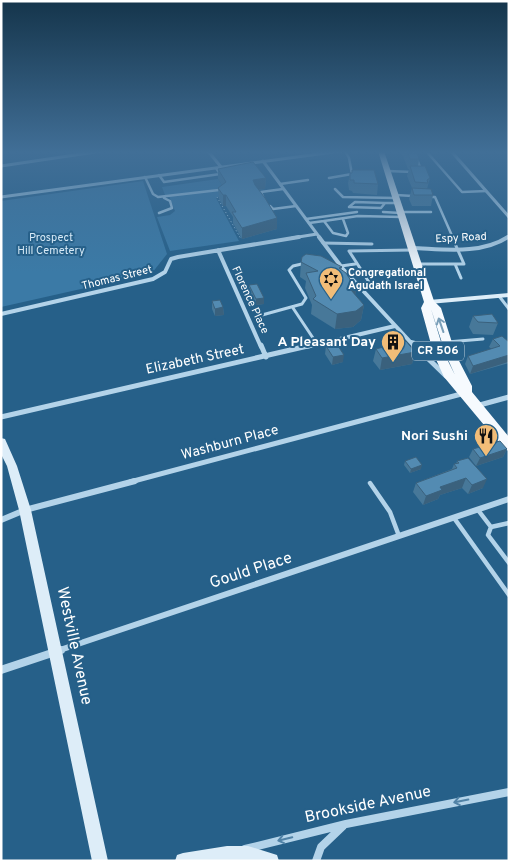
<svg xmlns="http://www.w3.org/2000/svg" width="510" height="862" font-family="Overpass,sans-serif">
  <rect width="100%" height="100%" fill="#266089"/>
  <path fill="#3b7aa6" d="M 218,179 L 226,191 L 222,196 L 216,198 L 239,241 L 170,251 L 157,217 L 170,215 L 175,211 L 169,196 L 165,195 L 162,187 Z
    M 143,181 L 167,254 L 152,273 L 1,307 L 1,201 Z"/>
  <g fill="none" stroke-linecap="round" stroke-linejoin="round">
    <path stroke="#b3d3e9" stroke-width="1" stroke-dasharray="1 2.5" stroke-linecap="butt" d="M 217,197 L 241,239"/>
    <path stroke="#b3d3e9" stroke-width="2.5" d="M 414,151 L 420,167
      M 426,151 L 462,192 L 486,191
      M 388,171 L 413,172
      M 159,175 L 164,182 L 220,174 L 216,168
      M 145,177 L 153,194 L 158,197 L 219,190
      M 329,178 L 352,174 L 349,158 L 345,151
      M 280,184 L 308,180
      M 335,189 L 343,197 L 396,198
      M 396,195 L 413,196
      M 263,197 L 261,192 L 283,189
      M 428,197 L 435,197 L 453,238
      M 355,202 L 385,203 L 381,208 L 349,207 Z
      M 385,203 L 398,203
      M 270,206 L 273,209 L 296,206
      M 383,212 L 401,213
      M 401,212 L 431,212
      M 159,213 L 172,208 L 170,201 L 164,198
      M 306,219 L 357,212
      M 324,221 L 358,216 L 402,217
      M 309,223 L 324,221 L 333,233 L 346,236 L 348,233 L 343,219"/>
    <path stroke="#b3d3e9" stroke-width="3" d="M 323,243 L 372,244
      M 417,264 L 464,264 L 452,237
      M 455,264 L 461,278
      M 341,266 L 355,264
      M 348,274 L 361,272
      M 359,286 L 369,282 L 349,251 L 412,250
      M 499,296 L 509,309
      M 293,308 L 317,344
      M 262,315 L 302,304 L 306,298 L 289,270 L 293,266 L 306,263
      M 447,342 L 483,339"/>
    <path stroke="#b3d3e9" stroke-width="4.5" d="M 370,483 L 390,512 L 399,536
      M 478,510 L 491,527
      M 454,518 L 509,595
      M 491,527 L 488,535 L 509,563
      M 491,527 L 509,523"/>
    <path stroke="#b3d3e9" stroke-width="3" d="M 208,151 L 221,167
      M 451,151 L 509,217
      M 263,161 L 320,238
      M 1,166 L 102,151
      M 1,197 L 341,151
      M 292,238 L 317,234
      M 506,238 L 509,236"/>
    <path stroke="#b3d3e9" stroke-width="4" d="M 319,237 L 343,269 L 415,347
      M 412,248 C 443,249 480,255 508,237
      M 218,250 L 261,347
      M 1,314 L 153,279 L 165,272 L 171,259 L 178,257 L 299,237
      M 411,342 L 431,347
      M 306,347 L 395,326"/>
    <path stroke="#b3d3e9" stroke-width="5" d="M 261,345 L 266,357
      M 414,345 L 446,376
      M 425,345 L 437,348
      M 476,406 L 509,397
      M 1,417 L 312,345
      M 130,482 L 465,393"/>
    <path stroke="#b3d3e9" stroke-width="6" d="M 1,520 L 25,510 L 135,481
      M 57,651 L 509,499"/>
    <path stroke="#b3d3e9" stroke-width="8" d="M 1,670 L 61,650
      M 245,849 L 346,824 L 509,792
      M 316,861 L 321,847 L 343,826"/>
    <path fill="#ddedf8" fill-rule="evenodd" d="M 509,293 L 509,297 L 429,304 L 425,302 L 429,300 Z
      M 1,438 L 5,439 L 17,466 L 31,510 L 108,861 L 92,861 L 19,510 L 7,466 L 1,454 Z
      M 227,846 L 248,846 L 277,855 L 279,861 L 175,861 L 177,855 L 183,853 Z"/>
    <path fill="#f6fafe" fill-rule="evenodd" d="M 378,151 L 384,151 L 434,301 L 441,308 L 456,355 L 472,386 L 472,392 L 509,437 L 509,451 L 504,449 L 444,377 L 434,355 L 421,308 L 424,302 ZM 431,309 L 446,355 L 455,375 L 445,355 Z"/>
  </g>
  <path fill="#477899" d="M 401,151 L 416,151 L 419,159 L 418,166 L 430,178 L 427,189 L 433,195 L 431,206 L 412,206 L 409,199 L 412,188 L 407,176 L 409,169 L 408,169 Z
    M 218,169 L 266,178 L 265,189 L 259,190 L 277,218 L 277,229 L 242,239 L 233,223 L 233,217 L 226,206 L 223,206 L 219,199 L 218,188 L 222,185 L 218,179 Z
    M 352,170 L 378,184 L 377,195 L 353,193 L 352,191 L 349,190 L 348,183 L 350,173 L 352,173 Z
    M 301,262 L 342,267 L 341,270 L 356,289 L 355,295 L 364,305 L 361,320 L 353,327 L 335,329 L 311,314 L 312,305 L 305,288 L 306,281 L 300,277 Z
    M 249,285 L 264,304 L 256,305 L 249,291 Z
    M 212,301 L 223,307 L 224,315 L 215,316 L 212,309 Z
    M 473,316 L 498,323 L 493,335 L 473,334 L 469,327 Z
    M 493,339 L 509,342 L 509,363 L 470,374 L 465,364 L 468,356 L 492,349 L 489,347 Z
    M 399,343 L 415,352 L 412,364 L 380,370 L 373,361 L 376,349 Z
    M 326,346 L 343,362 L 332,365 L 325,354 Z
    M 473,449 L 507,449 L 503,457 L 476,466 L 469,457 Z
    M 405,461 L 421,469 L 410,473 L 404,465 Z
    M 457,461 L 483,488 L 468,494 L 462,488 L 440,495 L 438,499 L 423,505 L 413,492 L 416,483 L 452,469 L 454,464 L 456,464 Z"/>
  <path fill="#3a617d" d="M 266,178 L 265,189 L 253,190 L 253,180 Z
    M 223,195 L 226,195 L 226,206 L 223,206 Z
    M 277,218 L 277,229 L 242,239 L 242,228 Z
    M 356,289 L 354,304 L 351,290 Z
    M 264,298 L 264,304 L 256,305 L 256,299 Z
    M 364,305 L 361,320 L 353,327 L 335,329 L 337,314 Z
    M 223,307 L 224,315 L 215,316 L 215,309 Z
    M 415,352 L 412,364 L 380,370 L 382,358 Z
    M 344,355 L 343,362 L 332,365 L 333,357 Z
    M 509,355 L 508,362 L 470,374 L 473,366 Z
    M 507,449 L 503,457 L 476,466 L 480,458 Z
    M 422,465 L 421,469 L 410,473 L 411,469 Z
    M 466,478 L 462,488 L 440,495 L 438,499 L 423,505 L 426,496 L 440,487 Z
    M 487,479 L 483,488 L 468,494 L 472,485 Z"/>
  <path fill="#538bb2" stroke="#3a617d" d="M 407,151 L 416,151 L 419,159 L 410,159 Z
    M 253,162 L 266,178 L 253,180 L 255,185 L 265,198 L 277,218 L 242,228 L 232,212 L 236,212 L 226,195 L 223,195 L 218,188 L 226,182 L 218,169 Z
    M 410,166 L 425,166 L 430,178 L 427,180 L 428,183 L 415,182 Z
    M 352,170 L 374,170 L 378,184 L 354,183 L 354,180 L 350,180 L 350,173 L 352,173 Z
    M 412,188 L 431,189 L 433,195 L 414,195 Z
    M 306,254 L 321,256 L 342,267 L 339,268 L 346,273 L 356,289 L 351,290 L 364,305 L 356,311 L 337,314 L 313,299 L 316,296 L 306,273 L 318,271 L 301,262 L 302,257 Z
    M 257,284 L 264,298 L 256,299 L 249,285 Z
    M 220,300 L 223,307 L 215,309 L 212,301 Z
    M 492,314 L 498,323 L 478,322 L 473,316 Z
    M 502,336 L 509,342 L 509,355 L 473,366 L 468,356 L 500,346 L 493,339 Z
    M 406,341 L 415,352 L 382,358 L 376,349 L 399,343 Z
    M 336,343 L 344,355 L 333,357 L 326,346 Z
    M 500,441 L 507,449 L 480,458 L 473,449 Z
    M 416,457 L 422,465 L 411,469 L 405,461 Z
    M 468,458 L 487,479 L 472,485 L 466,478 L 440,487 L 442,490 L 426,496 L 416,483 L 457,468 L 454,464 L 459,463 L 457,461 Z"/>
  <defs><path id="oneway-shaft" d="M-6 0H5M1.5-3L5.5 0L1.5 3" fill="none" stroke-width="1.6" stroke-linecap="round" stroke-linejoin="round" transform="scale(1.25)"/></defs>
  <use stroke="#799eb8" href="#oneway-shaft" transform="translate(441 325) rotate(-109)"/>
  <g stroke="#5082a6">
    <use href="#oneway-shaft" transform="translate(461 801) rotate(169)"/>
    <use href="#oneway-shaft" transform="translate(285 839) rotate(166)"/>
  </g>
  <linearGradient id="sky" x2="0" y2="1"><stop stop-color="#15354b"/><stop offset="0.56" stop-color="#416f97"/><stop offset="1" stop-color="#416f97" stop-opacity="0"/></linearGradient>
  <rect width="510" height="272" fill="url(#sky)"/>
  <defs>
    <g id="synagogue-pin" transform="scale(1.25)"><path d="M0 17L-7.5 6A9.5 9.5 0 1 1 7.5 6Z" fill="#f2bd78" stroke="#266089"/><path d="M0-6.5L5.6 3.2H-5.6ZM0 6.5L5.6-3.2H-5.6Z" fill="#111"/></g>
    <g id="building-pin" transform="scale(1.25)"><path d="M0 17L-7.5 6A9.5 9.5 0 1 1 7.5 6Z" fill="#f2bd78" stroke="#266089"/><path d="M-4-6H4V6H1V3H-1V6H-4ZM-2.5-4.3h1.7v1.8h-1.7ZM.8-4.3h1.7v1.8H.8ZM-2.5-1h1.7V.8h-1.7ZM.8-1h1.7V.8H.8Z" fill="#111"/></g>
    <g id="restaurant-pin" transform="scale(1.25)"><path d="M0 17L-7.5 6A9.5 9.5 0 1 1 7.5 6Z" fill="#f2bd78" stroke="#266089"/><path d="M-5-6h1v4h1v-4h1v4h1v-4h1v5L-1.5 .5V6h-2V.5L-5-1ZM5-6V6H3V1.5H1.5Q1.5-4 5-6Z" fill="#111"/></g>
  </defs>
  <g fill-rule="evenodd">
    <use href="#synagogue-pin" x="331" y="279"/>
    <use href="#building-pin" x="393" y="342"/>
    <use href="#restaurant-pin" x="486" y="436"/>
  </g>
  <g text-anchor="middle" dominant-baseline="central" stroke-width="4" stroke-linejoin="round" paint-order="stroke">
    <g font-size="11" fill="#d7eaf7" stroke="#266089">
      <text x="51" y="238">Prospect<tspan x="51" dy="13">Hill Cemetery</tspan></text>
    </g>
    <g font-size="11" fill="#fff" stroke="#266089">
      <text transform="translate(461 238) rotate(-3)">Espy Road</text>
      <text transform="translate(117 278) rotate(-14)">Thomas Street</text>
      <text transform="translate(250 300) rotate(65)">Florence Place</text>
    </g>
    <g font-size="11" font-weight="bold" fill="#fff" stroke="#266089" text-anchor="start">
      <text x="348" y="273">Congregational<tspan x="348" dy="13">Agudath Israel</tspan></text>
    </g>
    <rect fill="#266089" stroke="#becfdc" stroke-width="1" x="412" y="341.5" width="52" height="19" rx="4"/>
    <g font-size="12" font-weight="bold" fill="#fff">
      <text x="438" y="351">CR 506</text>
    </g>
    <g font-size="14" font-weight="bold" fill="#fff" stroke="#266089" text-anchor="end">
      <text x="376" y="342">A Pleasant Day</text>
      <text x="468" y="436">Nori Sushi</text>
    </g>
    <g font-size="14" fill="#fff" stroke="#266089">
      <text transform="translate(195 360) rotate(-12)">Elizabeth Street</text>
      <text transform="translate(230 443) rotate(-15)">Washburn Place</text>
    </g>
    <g font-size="16" fill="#fff" stroke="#266089">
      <text transform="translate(251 571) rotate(-18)">Gould Place</text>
      <text transform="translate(74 646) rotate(78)">Westville Avenue</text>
      <text transform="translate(368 805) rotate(-12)">Brookside Avenue</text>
    </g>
  </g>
  <rect width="510" height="862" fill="none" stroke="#ffffff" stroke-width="5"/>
</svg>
